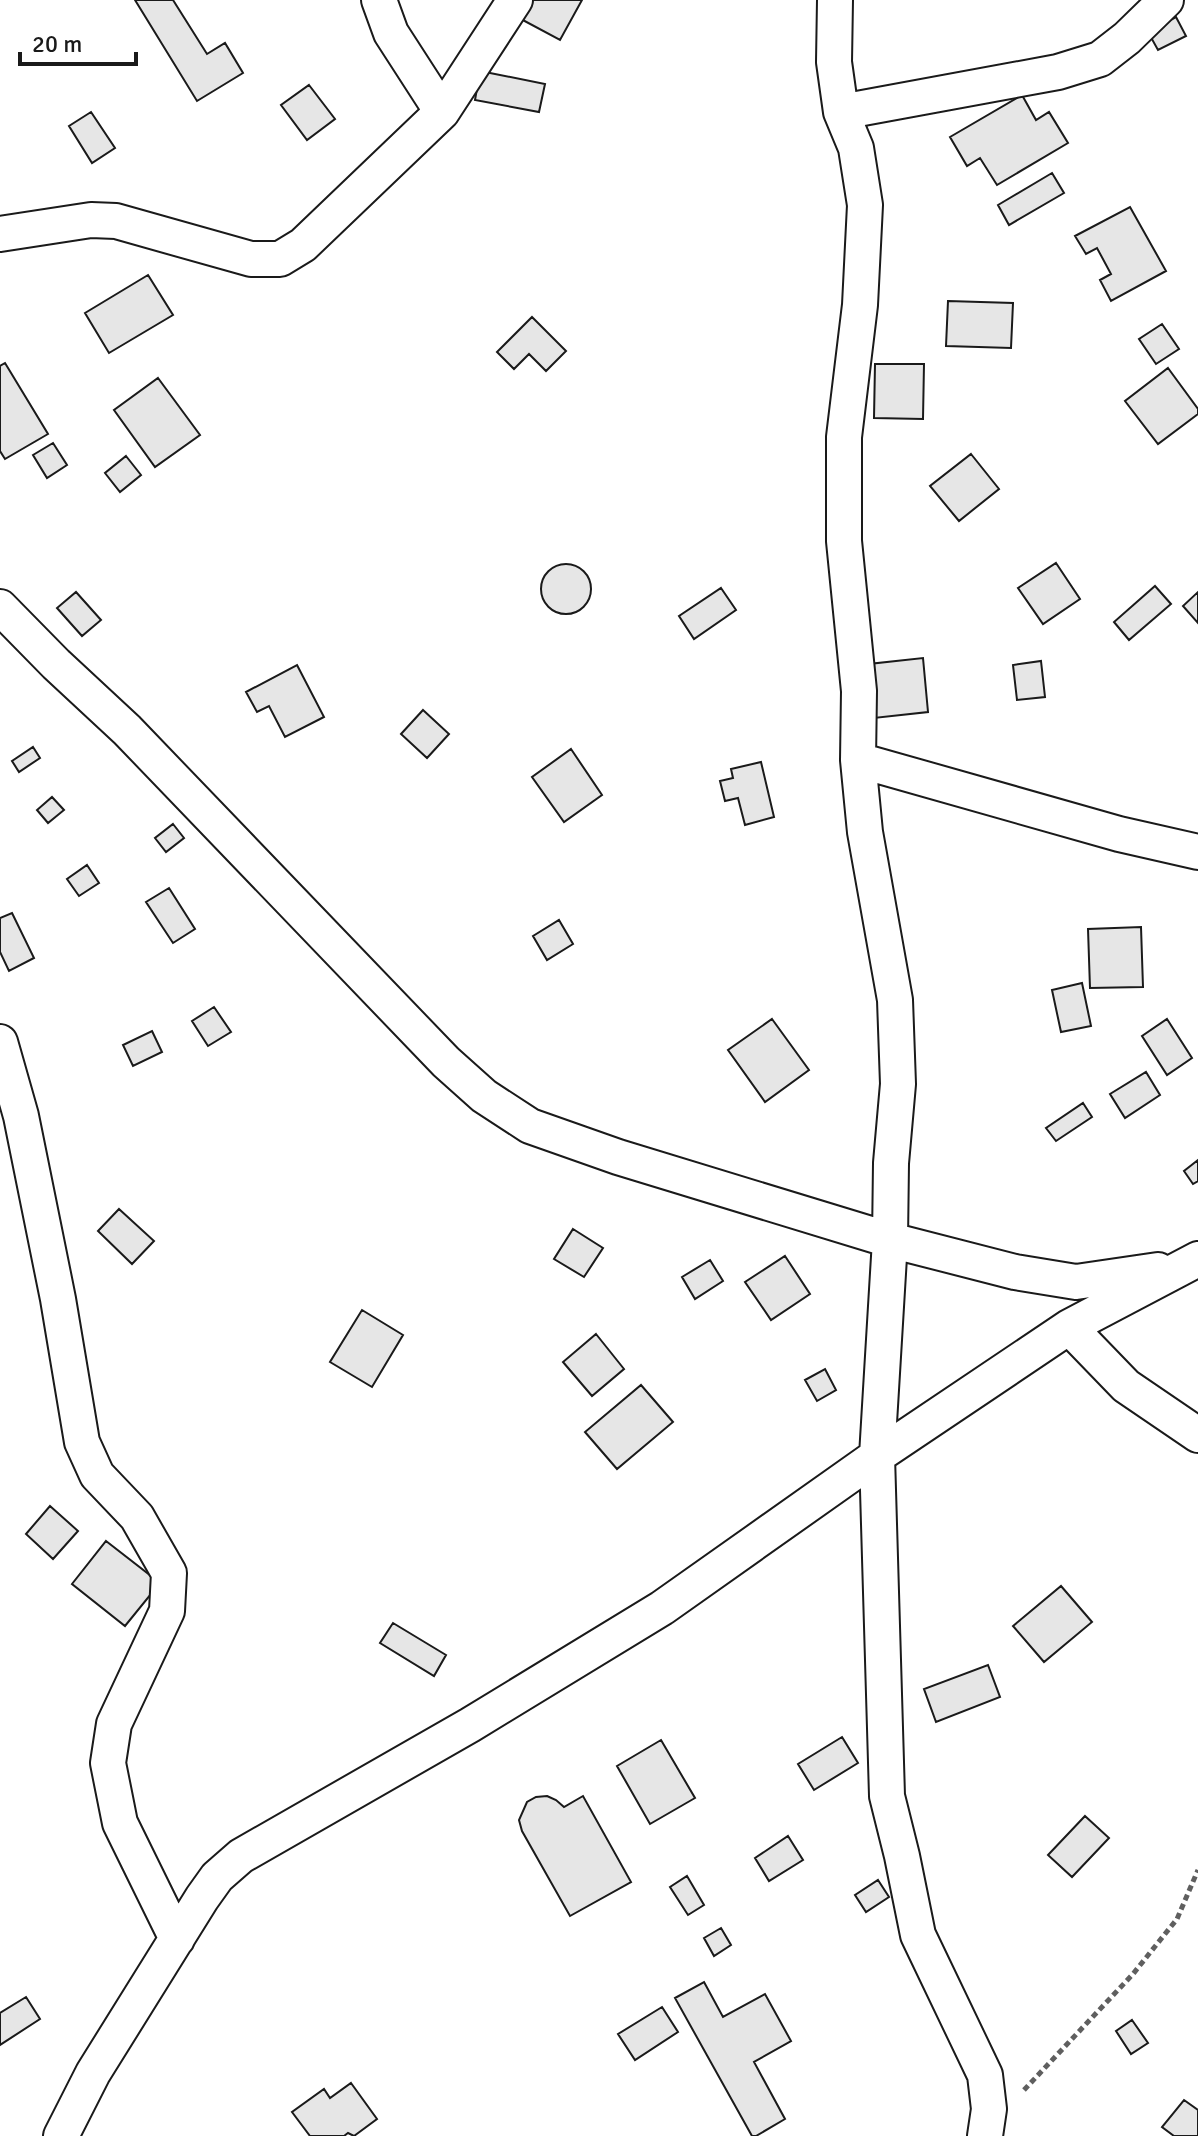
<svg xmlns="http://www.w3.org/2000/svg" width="1198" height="2136" font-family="Signika,sans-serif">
  <rect width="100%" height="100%" fill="#fff"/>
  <path fill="#e6e6e6" stroke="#1a1a1a" stroke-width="2" d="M 135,0 L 173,0 L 207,54 L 225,43 L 243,73 L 197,101 Z
    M 529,0 L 582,0 L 560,40 L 519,18 Z
    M 1176,17 L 1186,36 L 1158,50 L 1148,32 Z
    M 480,71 L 545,84 L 539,112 L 475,100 Z
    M 309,85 L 335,119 L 307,140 L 281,105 Z
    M 1022,95 L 1036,120 L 1049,112 L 1068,143 L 997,185 L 980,158 L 967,166 L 950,137 Z
    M 91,112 L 115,148 L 92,163 L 69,126 Z
    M 1052,173 L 1064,193 L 1009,225 L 998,205 Z
    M 1130,207 L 1166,271 L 1111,301 L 1100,280 L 1111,274 L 1097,248 L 1086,254 L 1075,236 Z
    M 148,275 L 173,315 L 109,353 L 85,313 Z
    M 948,301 L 1013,303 L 1011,348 L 946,346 Z
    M 532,317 L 566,351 L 546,371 L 529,354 L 514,369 L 497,352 Z
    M 1162,324 L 1179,349 L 1156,364 L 1139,339 Z
    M 5,363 L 48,434 L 5,459 L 0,451 L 0,366 Z
    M 875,364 L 924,364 L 923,419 L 874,418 Z
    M 1168,368 L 1198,409 L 1198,414 L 1158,444 L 1125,401 Z
    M 158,378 L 200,435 L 155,467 L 114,410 Z
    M 53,443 L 67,465 L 47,478 L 33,455 Z
    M 971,454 L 999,489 L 959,521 L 930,486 Z
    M 126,456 L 141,475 L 120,492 L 105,473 Z
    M 1056,563 L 1080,599 L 1043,624 L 1018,588 Z
    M541 589a25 25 0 1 1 50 0a25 25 0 1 1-50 0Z
    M 1155,586 L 1171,604 L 1129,640 L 1114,622 Z
    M 721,588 L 736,610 L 694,639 L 679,616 Z
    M 76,592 L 101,620 L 82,636 L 57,608 Z
    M 1198,592 L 1198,623 L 1183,606 Z
    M 923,658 L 928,712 L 874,718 L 869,664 Z
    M 1041,661 L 1045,697 L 1017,700 L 1013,665 Z
    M 297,665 L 324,717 L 285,737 L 269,706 L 257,712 L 246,692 Z
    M 423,710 L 449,734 L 427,758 L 401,734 Z
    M 33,747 L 40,758 L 19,772 L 12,761 Z
    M 571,749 L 602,795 L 564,822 L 532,777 Z
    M 761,762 L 774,817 L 745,825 L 738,798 L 725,801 L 720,781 L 733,778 L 731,769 Z
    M 52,797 L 64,810 L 48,823 L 37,810 Z
    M 173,824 L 184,838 L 166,852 L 155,838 Z
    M 87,865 L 99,883 L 79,896 L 67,879 Z
    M 169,888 L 195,929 L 173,943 L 146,902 Z
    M 12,913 L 34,958 L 9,971 L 0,952 L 0,918 Z
    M 559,920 L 573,944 L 547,960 L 533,936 Z
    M 1141,927 L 1143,987 L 1090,988 L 1088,929 Z
    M 1082,983 L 1091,1026 L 1061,1032 L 1052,990 Z
    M 214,1007 L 231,1032 L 208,1046 L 192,1021 Z
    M 772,1019 L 809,1070 L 765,1102 L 728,1050 Z
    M 1167,1019 L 1192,1058 L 1167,1075 L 1142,1036 Z
    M 152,1031 L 162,1052 L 133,1066 L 123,1045 Z
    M 1146,1072 L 1160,1095 L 1125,1118 L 1110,1094 Z
    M 1083,1103 L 1092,1117 L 1056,1141 L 1046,1128 Z
    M 1198,1160 L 1198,1181 L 1193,1184 L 1184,1171 Z
    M 119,1209 L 154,1241 L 132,1264 L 98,1231 Z
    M 573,1229 L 603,1248 L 584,1277 L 554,1259 Z
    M 785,1256 L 810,1294 L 771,1320 L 745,1282 Z
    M 710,1260 L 723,1281 L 695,1299 L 682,1277 Z
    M 362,1310 L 403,1335 L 372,1387 L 330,1362 Z
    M 596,1334 L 624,1369 L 592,1396 L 563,1362 Z
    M 825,1369 L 836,1390 L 817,1401 L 805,1380 Z
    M 641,1385 L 673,1422 L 617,1469 L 585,1432 Z
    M 50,1506 L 78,1531 L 53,1559 L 26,1534 Z
    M 106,1541 L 160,1583 L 125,1626 L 72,1584 Z
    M 1061,1586 L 1092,1622 L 1044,1662 L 1013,1626 Z
    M 393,1623 L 446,1655 L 434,1676 L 380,1643 Z
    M 988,1665 L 1000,1697 L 936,1722 L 924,1689 Z
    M 842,1737 L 858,1763 L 814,1790 L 798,1764 Z
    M 661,1740 L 695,1798 L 650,1824 L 617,1766 Z
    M 547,1796 L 556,1800 L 564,1807 L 583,1796 L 631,1882 L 570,1916 L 522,1831 L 519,1820 L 527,1802 L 536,1797 Z
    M 1085,1816 L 1109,1838 L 1072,1877 L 1048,1855 Z
    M 788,1836 L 803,1860 L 769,1881 L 755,1858 Z
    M 687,1876 L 704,1905 L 688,1915 L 670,1887 Z
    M 878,1880 L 889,1897 L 866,1912 L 855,1895 Z
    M 721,1928 L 731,1945 L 714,1956 L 704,1938 Z
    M 704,1982 L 723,2017 L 765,1994 L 791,2041 L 754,2062 L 785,2119 L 756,2136 L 752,2136 L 675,1998 Z
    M 26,1997 L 40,2019 L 0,2045 L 0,2013 Z
    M 662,2007 L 678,2032 L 635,2060 L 618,2034 Z
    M 1132,2020 L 1148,2043 L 1131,2054 L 1116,2031 Z
    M 351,2083 L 377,2119 L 354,2136 L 348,2133 L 344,2136 L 310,2136 L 292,2112 L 324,2089 L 330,2098 Z
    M 1184,2100 L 1198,2110 L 1198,2136 L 1174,2136 L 1162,2127 Z"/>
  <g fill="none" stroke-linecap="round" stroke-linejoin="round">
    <g stroke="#1a1a1a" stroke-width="38">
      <path id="minor" d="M 379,0 L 391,33 L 442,112
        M 835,0 L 834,62 L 841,112 L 856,148 L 865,205 L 860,305 L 844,437 L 844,541 L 859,691 L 858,760 L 865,832 L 895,1000 L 898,1084 L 891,1163 L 890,1240 L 877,1456 L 887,1796 L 902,1856 L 918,1935 L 985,2075 L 989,2109 L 985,2136
        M 841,112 L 1058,72 L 1100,59 L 1127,38 L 1166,0
        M 0,234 L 91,220 L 116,221 L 251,259 L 280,259 L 303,245 L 442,112 L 515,0
        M 0,607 L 56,664 L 127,730 L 446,1062 L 484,1096 L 530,1126 L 618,1157 L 890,1240 L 1015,1272 L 1076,1282 L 1158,1270
        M 858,760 L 1119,834 L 1198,852
        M 0,1042 L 21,1116 L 58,1299 L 82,1442 L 97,1475 L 137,1517 L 169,1573 L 167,1611 L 114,1724 L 108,1763 L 120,1823 L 177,1939
        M 1069,1327 L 1126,1386 L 1198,1435
        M 61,2136 L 93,2073 L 202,1898 L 217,1877 L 241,1856 L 470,1725 L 662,1608 L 877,1456 L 1069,1327 L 1198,1259"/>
    </g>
    <path stroke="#5f5f5f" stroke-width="5" stroke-dasharray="6 4" stroke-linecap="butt" d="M 1024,2090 L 1133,1974 L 1177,1919 L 1198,1870"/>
    <use href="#minor" stroke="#fff" stroke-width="34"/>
  </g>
  <path d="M20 52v12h116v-12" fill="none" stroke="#1a1a1a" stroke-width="4"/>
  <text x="32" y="52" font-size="24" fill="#1a1a1a" stroke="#ffffff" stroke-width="6" paint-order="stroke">20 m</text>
</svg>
